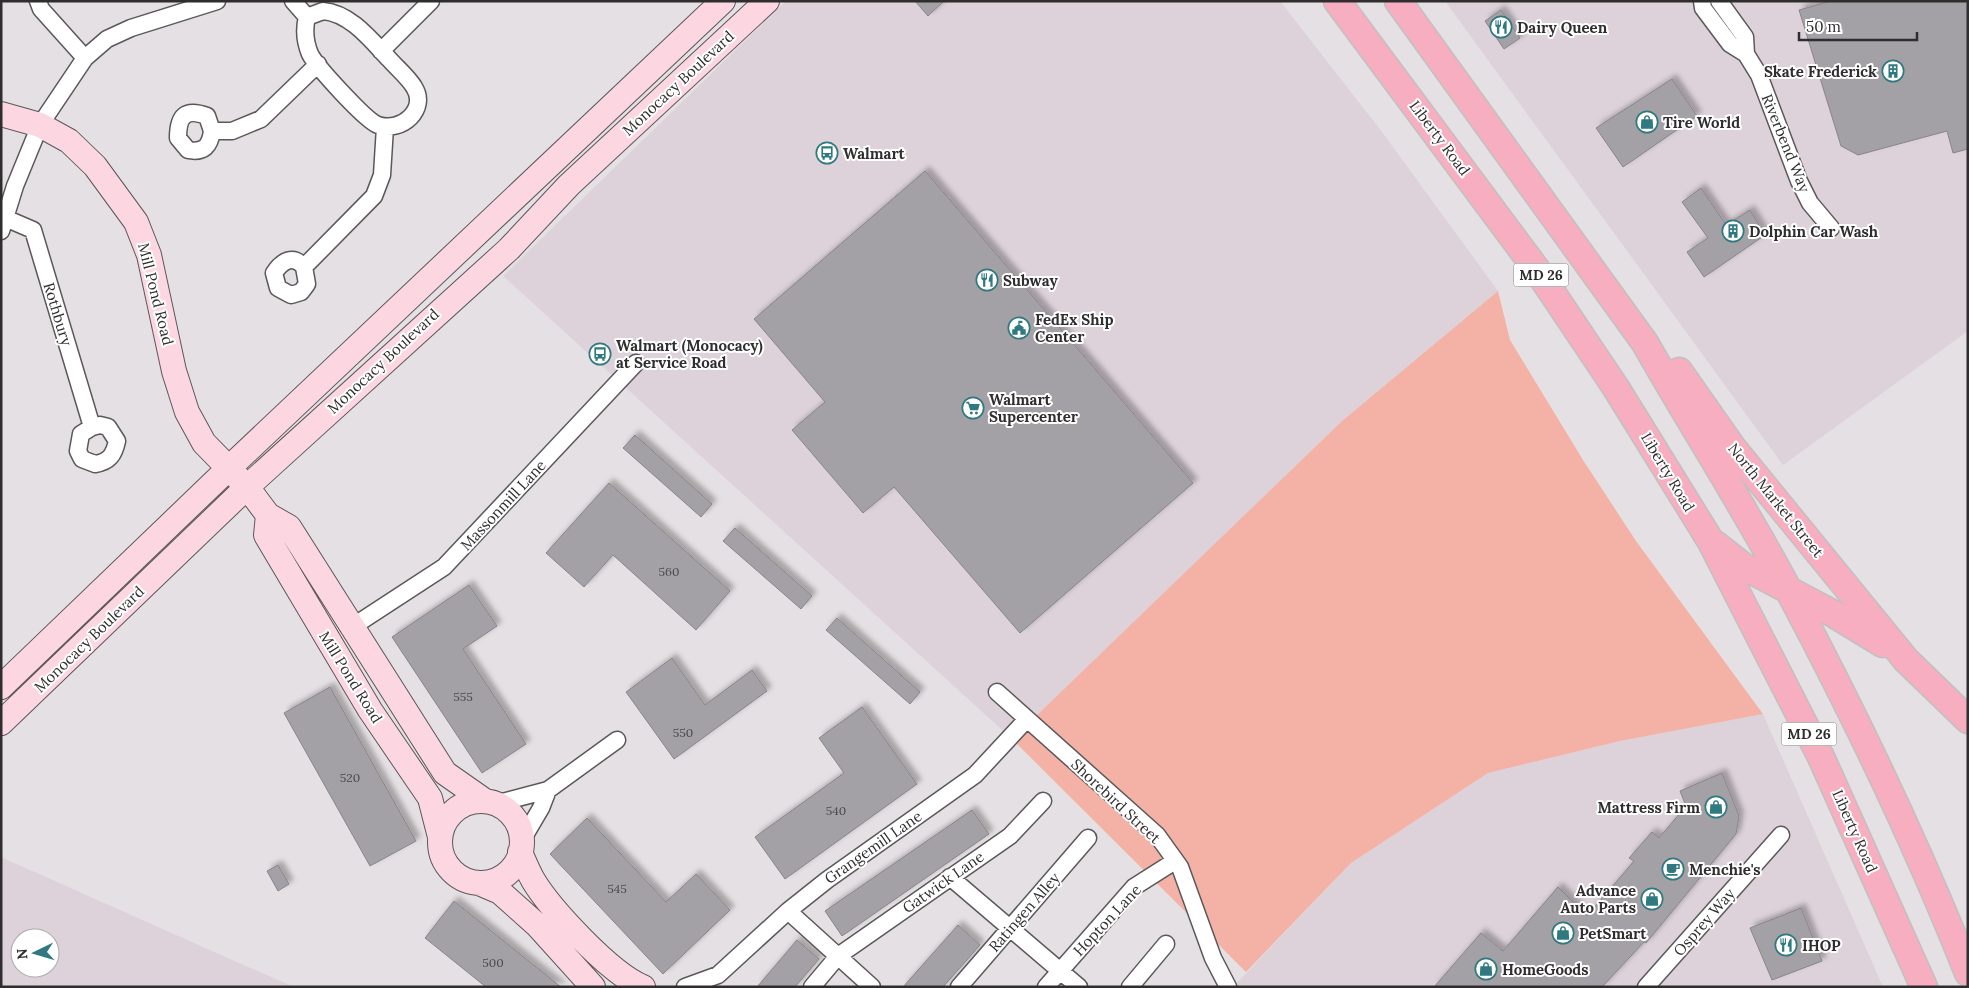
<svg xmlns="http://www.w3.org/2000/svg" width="1969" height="988" font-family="Lora,serif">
  <defs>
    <filter id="shadow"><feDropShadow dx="4.5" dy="-4.5" stdDeviation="2.5" flood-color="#0004"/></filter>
  </defs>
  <rect width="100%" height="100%" fill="#e5e0e3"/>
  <path fill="#ddd2da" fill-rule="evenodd" d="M 786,1 L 1280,1 L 1382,132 L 1498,291 L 1342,421 L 1012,739 L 503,276 Z
    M 1445,1 L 1968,1 L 1968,331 L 1783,465 Z
    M 1763,714 L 1883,987 L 1233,987 L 1351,863 L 1488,773 L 1620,741 Z
    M 1,857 L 230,959 L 294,987 L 1,987 ZM 20,938 L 50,938 L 50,968 L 20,968 Z"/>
  <path fill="#f3b2a5" d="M 1498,291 L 1510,340 L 1583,460 L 1636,541 L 1763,714 L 1620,741 L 1488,773 L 1351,863 L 1246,972 L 1012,739 L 1342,421 Z"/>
  <path fill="#a4a1a6" stroke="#88858a" filter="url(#shadow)" d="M 915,1 L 944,1 L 928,16 Z
    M 1831,1 L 1968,1 L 1968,149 L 1953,153 L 1947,131 L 1858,155 L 1841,146 L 1799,10 Z
    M 1501,10 L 1520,38 L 1504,49 L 1485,21 Z
    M 1672,79 L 1697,116 L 1623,167 L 1596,128 Z
    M 925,171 L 1193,483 L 1020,633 L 894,487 L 863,513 L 792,430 L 825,402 L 754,319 Z
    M 1701,188 L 1726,225 L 1750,210 L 1765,235 L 1704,277 L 1687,252 L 1708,238 L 1682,202 Z
    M 635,435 L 712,504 L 701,517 L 623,448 Z
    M 609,483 L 730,591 L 696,630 L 613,555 L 584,587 L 546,553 Z
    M 735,528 L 812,596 L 801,609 L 723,541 Z
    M 469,585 L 497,626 L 463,649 L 526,744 L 482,773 L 392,637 Z
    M 837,618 L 920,692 L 910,704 L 826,630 Z
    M 672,658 L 705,705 L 752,670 L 767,691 L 674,759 L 626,692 Z
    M 330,687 L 416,841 L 370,866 L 284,713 Z
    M 862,707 L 917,784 L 785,879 L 755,837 L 844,773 L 819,738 Z
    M 1722,773 L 1739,816 L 1736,834 L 1646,943 L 1644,942 L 1602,987 L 1434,987 L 1481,933 L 1503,951 L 1558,887 L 1587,916 L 1634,861 L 1629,858 L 1652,832 L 1659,838 L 1686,806 L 1680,791 Z
    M 972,810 L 989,834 L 842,936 L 825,911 Z
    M 587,818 L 666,902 L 696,874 L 730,910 L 663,974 L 550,854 Z
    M 278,865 L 289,884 L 278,891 L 267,871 Z
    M 454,901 L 561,987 L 486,987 L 425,938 Z
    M 1801,908 L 1822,961 L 1772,980 L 1750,928 Z
    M 958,925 L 980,945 L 943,987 L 903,987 Z
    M 797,940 L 819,959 L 795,987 L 757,987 Z"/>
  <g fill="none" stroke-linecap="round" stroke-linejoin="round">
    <g stroke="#5b575a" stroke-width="19">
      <path id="street" d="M 38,1 L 41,9 L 85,58
        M 293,1 L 307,17
        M 1702,1 L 1703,8 L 1730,44 L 1746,54
        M 1719,1 L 1745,37 L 1746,54 L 1759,75 L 1799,181 L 1810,203 L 1831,228
        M 323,11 C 350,13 371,40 389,59 C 397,68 408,77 414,87 C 428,109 402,133 378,125 C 366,121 316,66 310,54 C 305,42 304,29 307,17 Z
        M 381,51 L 431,1
        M 212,131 C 210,146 204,153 188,150 L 178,138 C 178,116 185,108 207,116 L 212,131 L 232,131 L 261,119 L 318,64
        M 5,218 L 33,230 L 92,427 L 81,434 L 78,451 L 82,459 L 95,464 C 109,462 114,455 117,441 L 108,427 L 100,425 L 92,427
        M 1,231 L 15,186 L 40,125 L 85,58 L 107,39 L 131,28 L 217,1
        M 304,267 L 307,284 L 301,292 L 291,295 L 278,288 L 274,273 C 282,261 293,254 304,267 L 374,196 L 382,175 L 385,127
        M 352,627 L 444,567 L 636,363
        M 997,692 L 1157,835 L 1180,867 L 1213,958 L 1228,987
        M 495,804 L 548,790 L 617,740
        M 521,842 L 541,808 L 548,790
        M 950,877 L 1079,987
        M 788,911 L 872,987
        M 685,987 L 718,975 L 788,911 L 827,880 L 975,775 L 1027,719
        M 812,987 L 838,956 L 1010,836 L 1043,801
        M 959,987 L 1088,838
        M 1046,987 L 1134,887 L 1175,861
        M 1130,987 L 1166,944
        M 1646,987 L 1781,835"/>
    </g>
    <g stroke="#5b575a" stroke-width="26">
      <path id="secondary" d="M 1,114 L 40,125 L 69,141 L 95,166 L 136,222 L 149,255 L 174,371 L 187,412 L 204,443 L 247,487 L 268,515 L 289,527 L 445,773 L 485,801
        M 268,515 L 266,535 L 370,710 L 430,798 L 440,837
        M 1,687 L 229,468 L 723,1
        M 1,723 L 247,487 L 509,249 L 569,185 L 767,1
        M440 842a41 41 0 1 1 82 0a41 41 0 1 1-82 0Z
        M 520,852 C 524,861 528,871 533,880 C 551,910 611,974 643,987
        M 479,883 L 500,892 L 537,925 L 593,987"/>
    </g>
    <g stroke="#c1c0c0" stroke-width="29">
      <path id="primary" d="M 1337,1 L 1537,270 L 1616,388 L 1710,540 L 1821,757 L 1924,987
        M 1398,1 L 1645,343 C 1692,426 1744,506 1789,591 C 1855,715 1916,842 1968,973
        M 1679,371 L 1733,448 L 1906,660 L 1968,720
        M 1715,544 L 1743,566 L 1832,613 L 1883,644"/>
    </g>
    <use href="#street" stroke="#fff" stroke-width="16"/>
    <use href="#secondary" stroke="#fcd6e0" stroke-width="24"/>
    <use href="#primary" stroke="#f8aec1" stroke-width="26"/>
  </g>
  <defs>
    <g id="restaurant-ring" transform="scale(1.125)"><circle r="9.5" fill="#fff" stroke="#317980" stroke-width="1.5"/><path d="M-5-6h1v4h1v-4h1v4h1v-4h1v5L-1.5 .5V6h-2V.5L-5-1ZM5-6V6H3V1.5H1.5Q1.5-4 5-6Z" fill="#317980"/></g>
    <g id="building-ring" transform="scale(1.125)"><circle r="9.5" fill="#fff" stroke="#317980" stroke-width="1.5"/><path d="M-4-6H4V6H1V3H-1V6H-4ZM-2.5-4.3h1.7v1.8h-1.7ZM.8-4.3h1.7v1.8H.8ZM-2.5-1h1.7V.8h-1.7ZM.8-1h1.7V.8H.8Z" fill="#317980"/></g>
    <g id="shop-ring" transform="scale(1.125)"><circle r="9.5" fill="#fff" stroke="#317980" stroke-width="1.5"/><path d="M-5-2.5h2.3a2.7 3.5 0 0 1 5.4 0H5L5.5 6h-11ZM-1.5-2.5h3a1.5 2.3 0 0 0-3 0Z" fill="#317980"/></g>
    <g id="bus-ring" transform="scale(1.125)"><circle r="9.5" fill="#fff" stroke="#317980" stroke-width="1.5"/><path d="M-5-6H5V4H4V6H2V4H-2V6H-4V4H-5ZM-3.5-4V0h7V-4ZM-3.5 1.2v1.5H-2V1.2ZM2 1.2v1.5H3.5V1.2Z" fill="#317980"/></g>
    <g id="civic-ring" transform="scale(1.125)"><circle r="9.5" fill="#fff" stroke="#317980" stroke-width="1.5"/><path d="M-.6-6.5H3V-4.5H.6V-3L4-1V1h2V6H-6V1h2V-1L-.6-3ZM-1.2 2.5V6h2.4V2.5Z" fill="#317980"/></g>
    <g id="supermarket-ring" transform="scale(1.125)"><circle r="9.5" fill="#fff" stroke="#317980" stroke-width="1.5"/><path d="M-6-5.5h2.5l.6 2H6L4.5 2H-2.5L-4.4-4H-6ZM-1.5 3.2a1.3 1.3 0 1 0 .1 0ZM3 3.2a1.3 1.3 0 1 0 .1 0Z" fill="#317980"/></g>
    <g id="cafe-ring" transform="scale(1.125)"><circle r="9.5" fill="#fff" stroke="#317980" stroke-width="1.5"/><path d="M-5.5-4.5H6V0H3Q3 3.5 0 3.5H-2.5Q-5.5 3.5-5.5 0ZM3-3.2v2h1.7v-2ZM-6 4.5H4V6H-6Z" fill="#317980"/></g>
  </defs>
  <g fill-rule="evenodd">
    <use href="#restaurant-ring" x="1501" y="27"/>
    <use href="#building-ring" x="1893" y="71"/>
    <use href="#shop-ring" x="1647" y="122"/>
    <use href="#bus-ring" x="827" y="153"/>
    <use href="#building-ring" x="1733" y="231"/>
    <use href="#restaurant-ring" x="987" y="280"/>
    <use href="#civic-ring" x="1019" y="328"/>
    <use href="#bus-ring" x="600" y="354"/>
    <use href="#supermarket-ring" x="973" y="408"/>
    <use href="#shop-ring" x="1716" y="807"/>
    <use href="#cafe-ring" x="1673" y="869"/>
    <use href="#shop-ring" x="1652" y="899"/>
    <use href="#shop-ring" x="1563" y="933"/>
    <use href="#restaurant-ring" x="1786" y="945"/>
    <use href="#shop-ring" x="1486" y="969"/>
  </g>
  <g text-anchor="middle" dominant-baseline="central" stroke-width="4" stroke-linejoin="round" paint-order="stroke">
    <g font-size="12" fill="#4c4a4c">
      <text x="669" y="571">560</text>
      <text x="463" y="696">555</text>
      <text x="683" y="732">550</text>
      <text x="350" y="777">520</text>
      <text x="836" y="810">540</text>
      <text x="617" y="888">545</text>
      <text x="493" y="962">500</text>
    </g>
    <g fill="#fff" stroke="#6d6c6d" stroke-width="1">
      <rect x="1513.5" y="263.5" width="55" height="23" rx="4"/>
      <rect x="1781.5" y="722.5" width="55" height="23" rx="4"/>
    </g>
    <g font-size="14" font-weight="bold" fill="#2f2d2e">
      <text x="1541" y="275">MD 26</text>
      <text x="1809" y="734">MD 26</text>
    </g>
    <g font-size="15" font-weight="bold" fill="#2f2d2e" stroke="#fff" text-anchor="start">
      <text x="1517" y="27">Dairy Queen</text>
      <text x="1877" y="71" text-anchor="end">Skate Frederick</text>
      <text x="1663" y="122">Tire World</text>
      <text x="843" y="153">Walmart</text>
      <text x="1749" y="231">Dolphin Car Wash</text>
      <text x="1003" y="280">Subway</text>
      <text x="1035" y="319">FedEx Ship<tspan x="1035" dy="17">Center</tspan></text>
      <text x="616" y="345">Walmart (Monocacy)<tspan x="616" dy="17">at Service Road</tspan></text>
      <text x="989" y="399">Walmart<tspan x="989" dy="17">Supercenter</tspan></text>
      <text x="1700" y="807" text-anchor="end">Mattress Firm</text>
      <text x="1689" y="869">Menchie's</text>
      <text x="1636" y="890" text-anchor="end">Advance<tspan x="1636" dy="17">Auto Parts</tspan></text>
      <text x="1579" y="933">PetSmart</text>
      <text x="1802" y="945">IHOP</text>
      <text x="1502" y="969">HomeGoods</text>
    </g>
    <g font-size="15" fill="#2f2d2e" stroke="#fff">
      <text transform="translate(678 83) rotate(-43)">Monocacy Boulevard</text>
      <text transform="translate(1440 138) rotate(53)">Liberty Road</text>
      <text transform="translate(1786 143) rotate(68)">Riverbend Way</text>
      <text transform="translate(156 294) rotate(76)">Mill Pond Road</text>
      <text transform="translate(58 314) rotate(73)">Rothbury</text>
      <text transform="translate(383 361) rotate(-43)">Monocacy Boulevard</text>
      <text transform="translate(1668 472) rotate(59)">Liberty Road</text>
      <text transform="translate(1776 500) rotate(51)">North Market Street</text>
      <text transform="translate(503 505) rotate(-47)">Massonmill Lane</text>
      <text transform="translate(89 639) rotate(-44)">Monocacy Boulevard</text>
      <text transform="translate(351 677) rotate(58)">Mill Pond Road</text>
      <text transform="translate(1116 801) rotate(43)">Shorebird Street</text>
      <text transform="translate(1855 831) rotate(66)">Liberty Road</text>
      <text transform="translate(873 847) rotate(-35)">Grangemill Lane</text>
      <text transform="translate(943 882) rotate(-35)">Gatwick Lane</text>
      <text transform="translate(1024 912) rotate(-49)">Ratingen Alley</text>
      <text transform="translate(1107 920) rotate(-47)">Hopton Lane</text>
      <text transform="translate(1704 922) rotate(-49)">Osprey Way</text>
    </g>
  </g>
  <rect width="1969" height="988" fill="none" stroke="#2f2d2e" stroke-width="5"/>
  <g transform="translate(35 953) rotate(265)"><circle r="24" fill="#ffffff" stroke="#acabab"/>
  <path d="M0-4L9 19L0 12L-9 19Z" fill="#317980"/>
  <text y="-8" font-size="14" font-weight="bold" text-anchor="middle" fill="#2f2d2e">N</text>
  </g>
  <path d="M1799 32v8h118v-8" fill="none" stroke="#2f2d2e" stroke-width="2.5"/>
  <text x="1806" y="32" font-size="15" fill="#2f2d2e" stroke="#ffffff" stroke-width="4" paint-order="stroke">50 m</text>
</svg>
